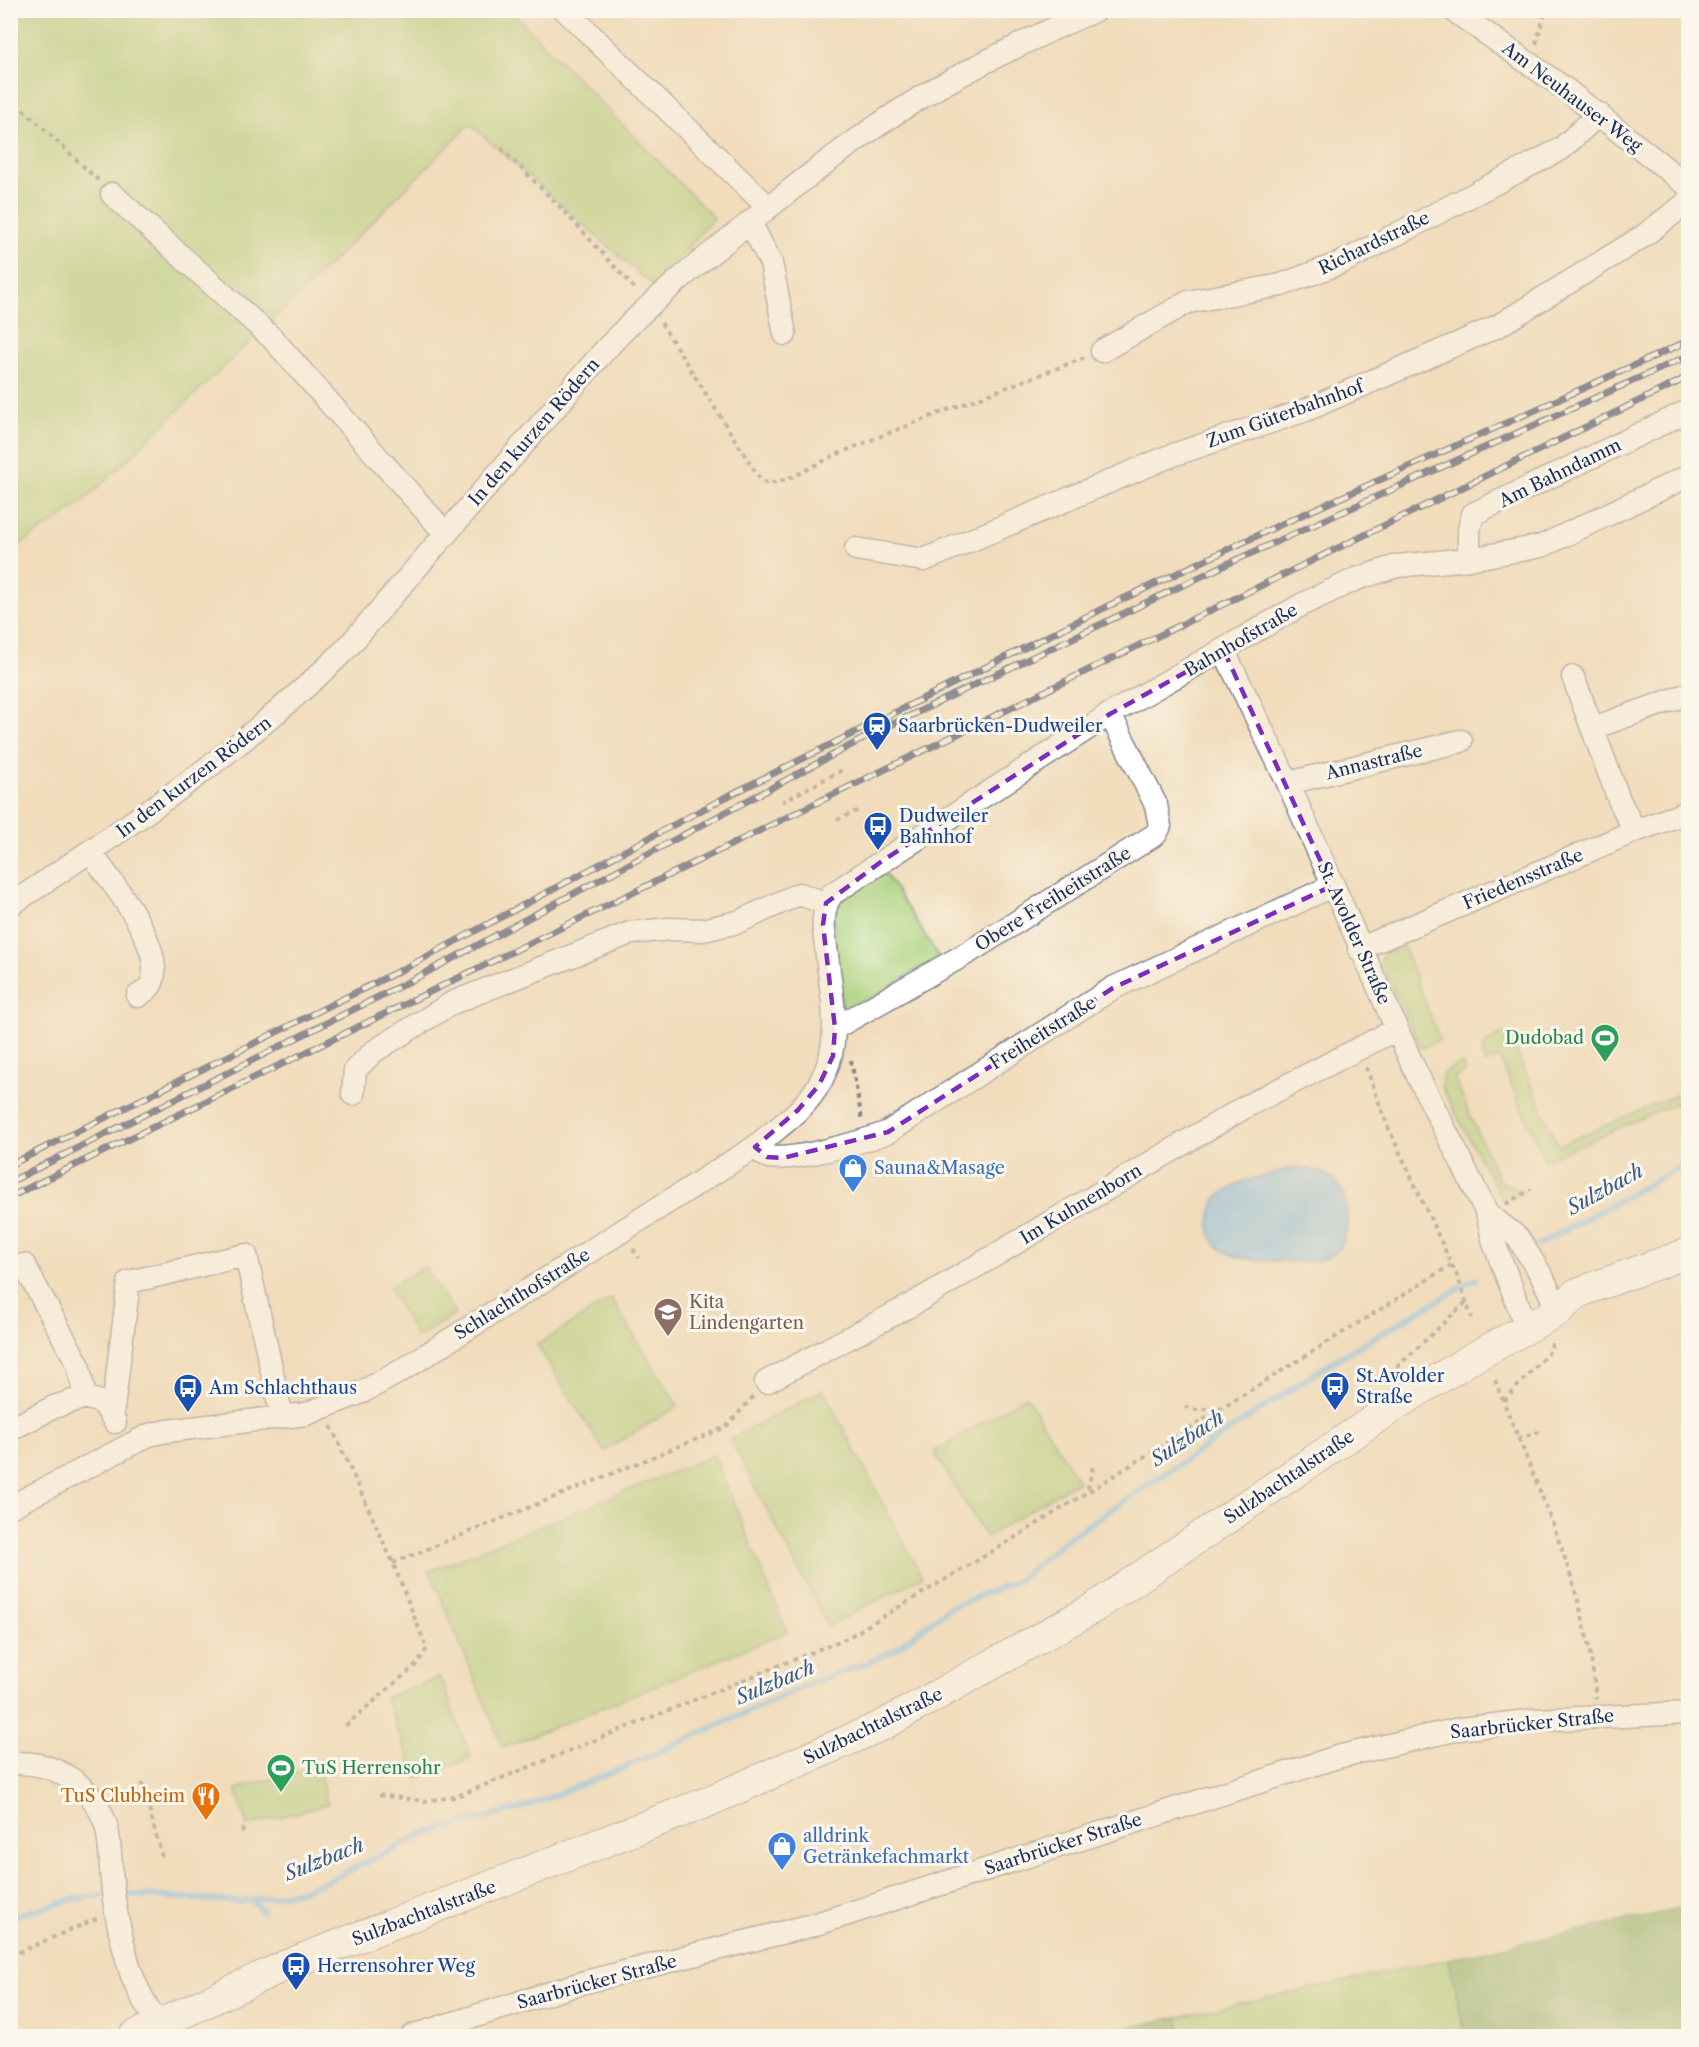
<svg xmlns="http://www.w3.org/2000/svg" width="1699" height="2047" font-family="'Libre Caslon Text',serif">
  <rect width="100%" height="100%" fill="#fbf7ec"/>
  <filter id="ink" filterUnits="userSpaceOnUse"><feTurbulence type="fractalNoise" baseFrequency=".0167" numOctaves="2"/><feDisplacementMap in="SourceGraphic" scale="12" xChannelSelector="R" yChannelSelector="G"/><feConvolveMatrix kernelMatrix="1 2 1 2 8 2 1 2 1" color-interpolation-filters="sRGB"/></filter>
  <filter id="wash" filterUnits="userSpaceOnUse"><feTurbulence type="fractalNoise" baseFrequency=".008" numOctaves="4" result="noise"/><feDisplacementMap in="SourceGraphic" scale="24" xChannelSelector="R" yChannelSelector="G"/><feGaussianBlur stdDeviation="1.35" result="paint"/><feColorMatrix in="noise" values="0 0 0 0 0 0 0 0 0 0 0 0 0 0 0 0 0 1.4 0 .05"/><feComposite in="paint" operator="in"/></filter>
  <g filter="url(#wash)">
    <rect width="100%" height="100%" fill="#f1ddbc"/>
    <path fill="#aad17c" stroke="#62806d" stroke-width="1.5" d="M 11,11 L 511,11 L 714,218 L 654,287 L 470,124 L 322,272 L 81,504 L 11,551 Z
      M 885,873 L 939,957 L 844,1015 C 840,989 823,920 841,900 C 852,888 872,881 885,873 Z
      M 1403,946 L 1440,1040 L 1421,1048 L 1381,963 L 1384,952 Z
      M 1508,1032 L 1558,1146 L 1688,1090 L 1686,1095 L 1688,1114 L 1685,1115 L 1679,1102 L 1545,1160 L 1499,1058 L 1485,1063 C 1477,1043 1491,1039 1508,1032 Z
      M 1462,1063 L 1466,1072 L 1454,1078 L 1499,1181 L 1523,1192 L 1503,1201 L 1441,1086 L 1443,1073 Z
      M 425,1267 L 455,1314 L 417,1338 L 389,1287 Z
      M 611,1299 L 678,1406 L 604,1451 L 537,1345 Z
      M 823,1390 L 922,1577 L 828,1626 L 730,1439 Z
      M 1026,1396 L 1078,1481 L 986,1537 L 934,1452 Z
      M 714,1455 L 787,1632 L 503,1748 L 430,1571 Z
      M 440,1677 L 471,1758 L 417,1779 L 385,1698 Z
      M 317,1766 L 328,1804 L 247,1826 L 236,1789 Z
      M 1449,1959 L 1465,2036 L 1182,2036 L 1178,2017 Z"/>
    <path fill="#87b36c" stroke="#517165" stroke-width="1.5" d="M 1688,1907 L 1688,2036 L 1465,2036 L 1449,1959 Z
      M 1178,2017 L 1182,2036 L 1088,2036 Z"/>
    <path fill="#7abdef" stroke="#4a76a6" stroke-width="1.5" d="M 1295,1167 C 1317,1170 1340,1175 1345,1200 C 1348,1218 1350,1238 1336,1252 C 1322,1266 1297,1261 1278,1261 C 1234,1260 1194,1254 1216,1198 L 1241,1182 Z"/>
    <g fill="none" stroke-linecap="round" stroke-linejoin="round">
      <path stroke="#7abdef" stroke-width="6" d="M 1538,1245 L 1688,1162
        M 1205,1434 L 1208,1444
        M 119,1894 L 241,1902 L 301,1891 L 334,1878 L 426,1833 L 523,1808 L 623,1768 L 807,1685 L 869,1662 L 894,1650 L 949,1608 L 1017,1581 L 1064,1541 L 1335,1360 L 1475,1279
        M 253,1901 L 263,1912
        M 10,1917 L 74,1899 L 109,1894"/>
    </g>
  </g>
  <g filter="url(#ink)">
    <g fill="none" stroke-linecap="round" stroke-linejoin="round">
      <g stroke="#86868d" stroke-width="25">
        <path id="minor" d="M 565,10 L 768,207
          M 1453,10 L 1568,91 L 1688,186
          M 112,194 L 272,338 L 446,534
          M 750,222 L 771,263 L 785,334
          M 1102,351 L 1188,302 L 1281,285 L 1343,262 L 1561,149 L 1599,114
          M 856,549 L 924,560 L 1170,456 L 1306,410 L 1498,326 L 1642,237 L 1688,202
          M 1469,559 L 1469,530 L 1473,514 L 1688,411
          M 1224,651 L 1288,783 L 1414,1068 L 1487,1213 L 1494,1243 L 1527,1328
          M 1573,677 L 1620,802 L 1635,831
          M 1593,728 L 1688,694
          M 1288,783 L 1461,741
          M 90,852 C 110,880 162,942 153,979 C 152,987 144,992 138,996
          M 10,905 C 129,826 246,748 347,648 L 605,350 C 648,303 698,263 748,224 C 810,174 874,123 944,84 C 993,57 1044,32 1096,10
          M 1359,949 L 1635,831 L 1688,812
          M 835,1028 L 969,952 L 1156,834 L 1160,826 L 1156,805 L 1110,714
          M 353,1094 L 355,1070 L 373,1052 L 452,1003 L 630,933 L 670,929 L 703,930 L 738,922 L 799,894 L 826,903
          M 755,1147 C 758,1149 762,1154 766,1156 C 783,1165 868,1140 888,1132 L 1113,988 L 1332,886
          M 1487,1213 L 1518,1238 L 1542,1276 L 1558,1311
          M 24,1265 L 78,1364 L 85,1397 L 103,1403 L 115,1422
          M 766,1382 L 911,1305 L 1245,1107 L 1397,1029
          M 112,1417 L 129,1282 L 246,1255 L 282,1417
          M 11,1429 L 54,1407 L 85,1397
          M 10,1507 L 149,1435 L 167,1431 L 306,1414 L 362,1392 L 399,1372 L 755,1147 C 769,1135 784,1124 798,1111 C 849,1061 833,1010 826,947 C 823,928 821,910 832,894 L 1110,714 L 1303,604 L 1356,579 L 1397,566 L 1469,559 L 1542,546 L 1688,476
          M 10,1764 C 50,1759 91,1783 105,1822 C 111,1839 110,1863 112,1881 C 114,1909 121,1936 128,1963 C 135,1989 151,2013 165,2036
          M 412,2036 L 585,1982 L 813,1925 L 1337,1757 L 1459,1729 L 1535,1720 L 1688,1713"/>
      </g>
      <g stroke="#86868d" stroke-width="32">
        <path id="major" d="M 134,2036 L 284,1966 L 707,1802 L 883,1725 L 1092,1609 L 1396,1405 L 1469,1360 L 1558,1311 L 1577,1293 L 1688,1253"/>
      </g>
      <path stroke="#86868d" stroke-width="4" stroke-dasharray="4.5 4.5" stroke-linecap="butt" d="M 1536,44 L 1546,10
        M 10,97 L 99,181
        M 501,148 L 562,209 L 637,291
        M 661,323 L 762,482 C 781,487 814,465 833,456 C 916,421 1000,390 1084,358
        M 782,802 L 844,769
        M 837,820 L 861,809
        M 881,826 L 885,837
        M 851,1060 L 862,1120
        M 1366,1067 L 1388,1127 L 1458,1278 L 1472,1318
        M 1506,1204 L 1531,1189
        M 633,1249 L 639,1258
        M 1394,1376 L 1398,1366 L 1466,1302
        M 1495,1380 C 1535,1483 1587,1587 1596,1699
        M 1504,1401 L 1551,1350 L 1552,1343
        M 1185,1407 L 1197,1410 L 1219,1408
        M 331,1426 L 393,1563 L 427,1649 L 416,1665 L 345,1726
        M 1518,1438 L 1542,1431
        M 1088,1489 L 1093,1466
        M 393,1563 L 726,1427 L 754,1396
        M 142,1783 L 162,1857
        M 379,1795 L 423,1801 L 455,1797 L 847,1638 L 1003,1545 L 1451,1265
        M 242,1828 L 244,1834
        M 10,1956 L 98,1918
        M 205,2036 L 210,2028"/>
      <use href="#minor" stroke="#fff" stroke-width="22"/>
      <use href="#major" stroke="#fff" stroke-width="30"/>
      <g stroke="#1b2f5e" stroke-width="7">
        <path id="rail" d="M 10,1165 L 411,965 L 724,798 L 1106,607 L 1273,528 L 1688,341
          M 10,1182 L 418,977 L 872,734 L 1227,564 L 1688,356
          M 10,1197 L 1688,377"/>
      </g>
      <use href="#rail" stroke="#fbf7ec" stroke-width="4.5" stroke-dasharray="14" stroke-linecap="butt"/>
    </g>
  </g>
  <path d="M0 0H1699V2047H0ZM 1224,651 L 1332,886 L 1113,988 L 888,1132 L 783,1158 L 767,1157 L 755,1147 L 798,1110 L 819,1085 L 833,1056 L 835,1028 L 823,925 L 826,903 L 882,861 L 1110,714 Z" fill="#f1ddbc" fill-opacity=".55" fill-rule="evenodd"/>
  <path fill="none" stroke="#7b2cbf" stroke-width="4.5" stroke-dasharray="12 8" stroke-linejoin="round" d="M 1224,651 L 1332,886 L 1113,988 L 888,1132 L 783,1158 L 767,1157 L 755,1147 L 798,1110 L 819,1085 L 833,1056 L 835,1028 L 823,925 L 826,903 L 882,861 L 1110,714 Z"/>
  <defs>
    <g id="station-pin" transform="scale(1.5)"><path d="M0 17L-7.5 6A9.5 9.5 0 1 1 7.5 6Z" fill="#1a4fb4" stroke="#fbf7ec"/><path d="M-3-6H3Q5-6 5-4V2Q5 4 3 4L4.5 6H3L1.5 4h-3L-3 6H-4.5L-3 4Q-5 4-5 2V-4Q-5-6-3-6ZM-3.5-4v3h7v-3ZM-3.5 1v1.5H-2V1ZM2 1v1.5H3.5V1Z" fill="#fff"/></g>
    <g id="bus-pin" transform="scale(1.5)"><path d="M0 17L-7.5 6A9.5 9.5 0 1 1 7.5 6Z" fill="#1a4fb4" stroke="#fbf7ec"/><path d="M-5-6H5V4H4V6H2V4H-2V6H-4V4H-5ZM-3.5-4V0h7V-4ZM-3.5 1.2v1.5H-2V1.2ZM2 1.2v1.5H3.5V1.2Z" fill="#fff"/></g>
    <g id="stadium-pin" transform="scale(1.5)"><path d="M0 17L-7.5 6A9.5 9.5 0 1 1 7.5 6Z" fill="#2e9e5b" stroke="#fbf7ec"/><path d="M0-5a6.5 5 0 1 0 0 10a6.5 5 0 1 0 0-10ZM-3.5-1.8h7v3.6h-7Z" fill="#fff"/></g>
    <g id="shop-pin" transform="scale(1.5)"><path d="M0 17L-7.5 6A9.5 9.5 0 1 1 7.5 6Z" fill="#3f7fe0" stroke="#fbf7ec"/><path d="M-5-2.5h2.3a2.7 3.5 0 0 1 5.4 0H5L5.5 6h-11ZM-1.5-2.5h3a1.5 2.3 0 0 0-3 0Z" fill="#fff"/></g>
    <g id="school-pin" transform="scale(1.5)"><path d="M0 17L-7.5 6A9.5 9.5 0 1 1 7.5 6Z" fill="#8d6e63" stroke="#fbf7ec"/><path d="M0-5L7-2L0 1L-7-2ZM-4 1L0 2.5L4 1V4Q0 6-4 4Z" fill="#fff"/></g>
    <g id="restaurant-pin" transform="scale(1.5)"><path d="M0 17L-7.5 6A9.5 9.5 0 1 1 7.5 6Z" fill="#e8710a" stroke="#fbf7ec"/><path d="M-5-6h1v4h1v-4h1v4h1v-4h1v5L-1.5 .5V6h-2V.5L-5-1ZM5-6V6H3V1.5H1.5Q1.5-4 5-6Z" fill="#fff"/></g>
  </defs>
  <g fill-rule="evenodd">
    <use href="#station-pin" x="877" y="726"/>
    <use href="#bus-pin" x="878" y="826"/>
    <use href="#stadium-pin" x="1605" y="1038"/>
    <use href="#shop-pin" x="853" y="1168"/>
    <use href="#school-pin" x="668" y="1312"/>
    <use href="#bus-pin" x="1335" y="1386"/>
    <use href="#bus-pin" x="188" y="1388"/>
    <use href="#stadium-pin" x="281" y="1768"/>
    <use href="#restaurant-pin" x="206" y="1796"/>
    <use href="#shop-pin" x="782" y="1846"/>
    <use href="#bus-pin" x="296" y="1966"/>
  </g>
  <g text-anchor="middle" dominant-baseline="central" stroke-width="6" stroke-linejoin="round" paint-order="stroke">
    <g font-size="18" fill="#1b2f5e" stroke="#fbf7ec">
      <text transform="translate(1572 97) rotate(37)">Am Neuhauser Weg</text>
      <text transform="translate(1374 243) rotate(-26)">Richardstraße</text>
      <text transform="translate(1285 414) rotate(-20)">Zum Güterbahnhof</text>
      <text transform="translate(534 432) rotate(-49)">In den kurzen Rödern</text>
      <text transform="translate(1560 473) rotate(-26)">Am Bahndamm</text>
      <text transform="translate(1241 640) rotate(-30)">Bahnhofstraße</text>
      <text transform="translate(1374 762) rotate(-14)">Annastraße</text>
      <text transform="translate(194 777) rotate(-37)">In den kurzen Rödern</text>
      <text transform="translate(1523 879) rotate(-23)">Friedensstraße</text>
      <text transform="translate(1053 899) rotate(-32)">Obere Freiheitstraße</text>
      <text transform="translate(1354 933) rotate(66)">St. Avolder Straße</text>
      <text transform="translate(1043 1033) rotate(-32)">Freiheitstraße</text>
      <text transform="translate(1081 1204) rotate(-31)">Im Kuhnenborn</text>
      <text transform="translate(522 1294) rotate(-32)">Schlachthofstraße</text>
      <text transform="translate(1289 1477) rotate(-34)">Sulzbachtalstraße</text>
      <text transform="translate(1532 1724) rotate(-6)">Saarbrücker Straße</text>
      <text transform="translate(873 1726) rotate(-26)">Sulzbachtalstraße</text>
      <text transform="translate(1063 1844) rotate(-18)">Saarbrücker Straße</text>
      <text transform="translate(424 1913) rotate(-21)">Sulzbachtalstraße</text>
      <text transform="translate(597 1982) rotate(-15)">Saarbrücker Straße</text>
    </g>
    <g font-size="18" fill="#164399" stroke="#fbf7ec" text-anchor="start">
      <text x="898" y="726">Saarbrücken-Dudweiler</text>
      <text x="899" y="816">Dudweiler<tspan x="899" dy="21">Bahnhof</tspan></text>
      <text x="1356" y="1376">St.Avolder<tspan x="1356" dy="21">Straße</tspan></text>
      <text x="209" y="1388">Am Schlachthaus</text>
      <text x="317" y="1966">Herrensohrer Weg</text>
    </g>
    <g font-size="18" fill="#27864d" stroke="#fbf7ec" text-anchor="end">
      <text x="1584" y="1038">Dudobad</text>
      <text x="302" y="1768" text-anchor="start">TuS Herrensohr</text>
    </g>
    <g font-size="18" fill="#366cbe" stroke="#fbf7ec" text-anchor="start">
      <text x="874" y="1168">Sauna&amp;Masage</text>
      <text x="803" y="1836">alldrink<tspan x="803" dy="21">Getränkefachmarkt</tspan></text>
    </g>
    <g font-size="18" fill="#785e54" stroke="#fbf7ec" text-anchor="start">
      <text x="689" y="1302">Kita<tspan x="689" dy="21">Lindengarten</tspan></text>
    </g>
    <g font-size="18" fill="#c56008" stroke="#fbf7ec" text-anchor="end">
      <text x="185" y="1796">TuS Clubheim</text>
    </g>
    <g font-size="20" font-style="italic" fill="#385a8a" stroke="#fbf7ec">
      <text transform="translate(1605 1189) rotate(-29)">Sulzbach</text>
      <text transform="translate(1187 1438) rotate(-34)">Sulzbach</text>
      <text transform="translate(775 1682) rotate(-23)">Sulzbach</text>
      <text transform="translate(324 1859) rotate(-22)">Sulzbach</text>
    </g>
  </g>
  <rect width="1699" height="2047" fill="none" stroke="#fbf7ec" stroke-width="36"/>
</svg>
